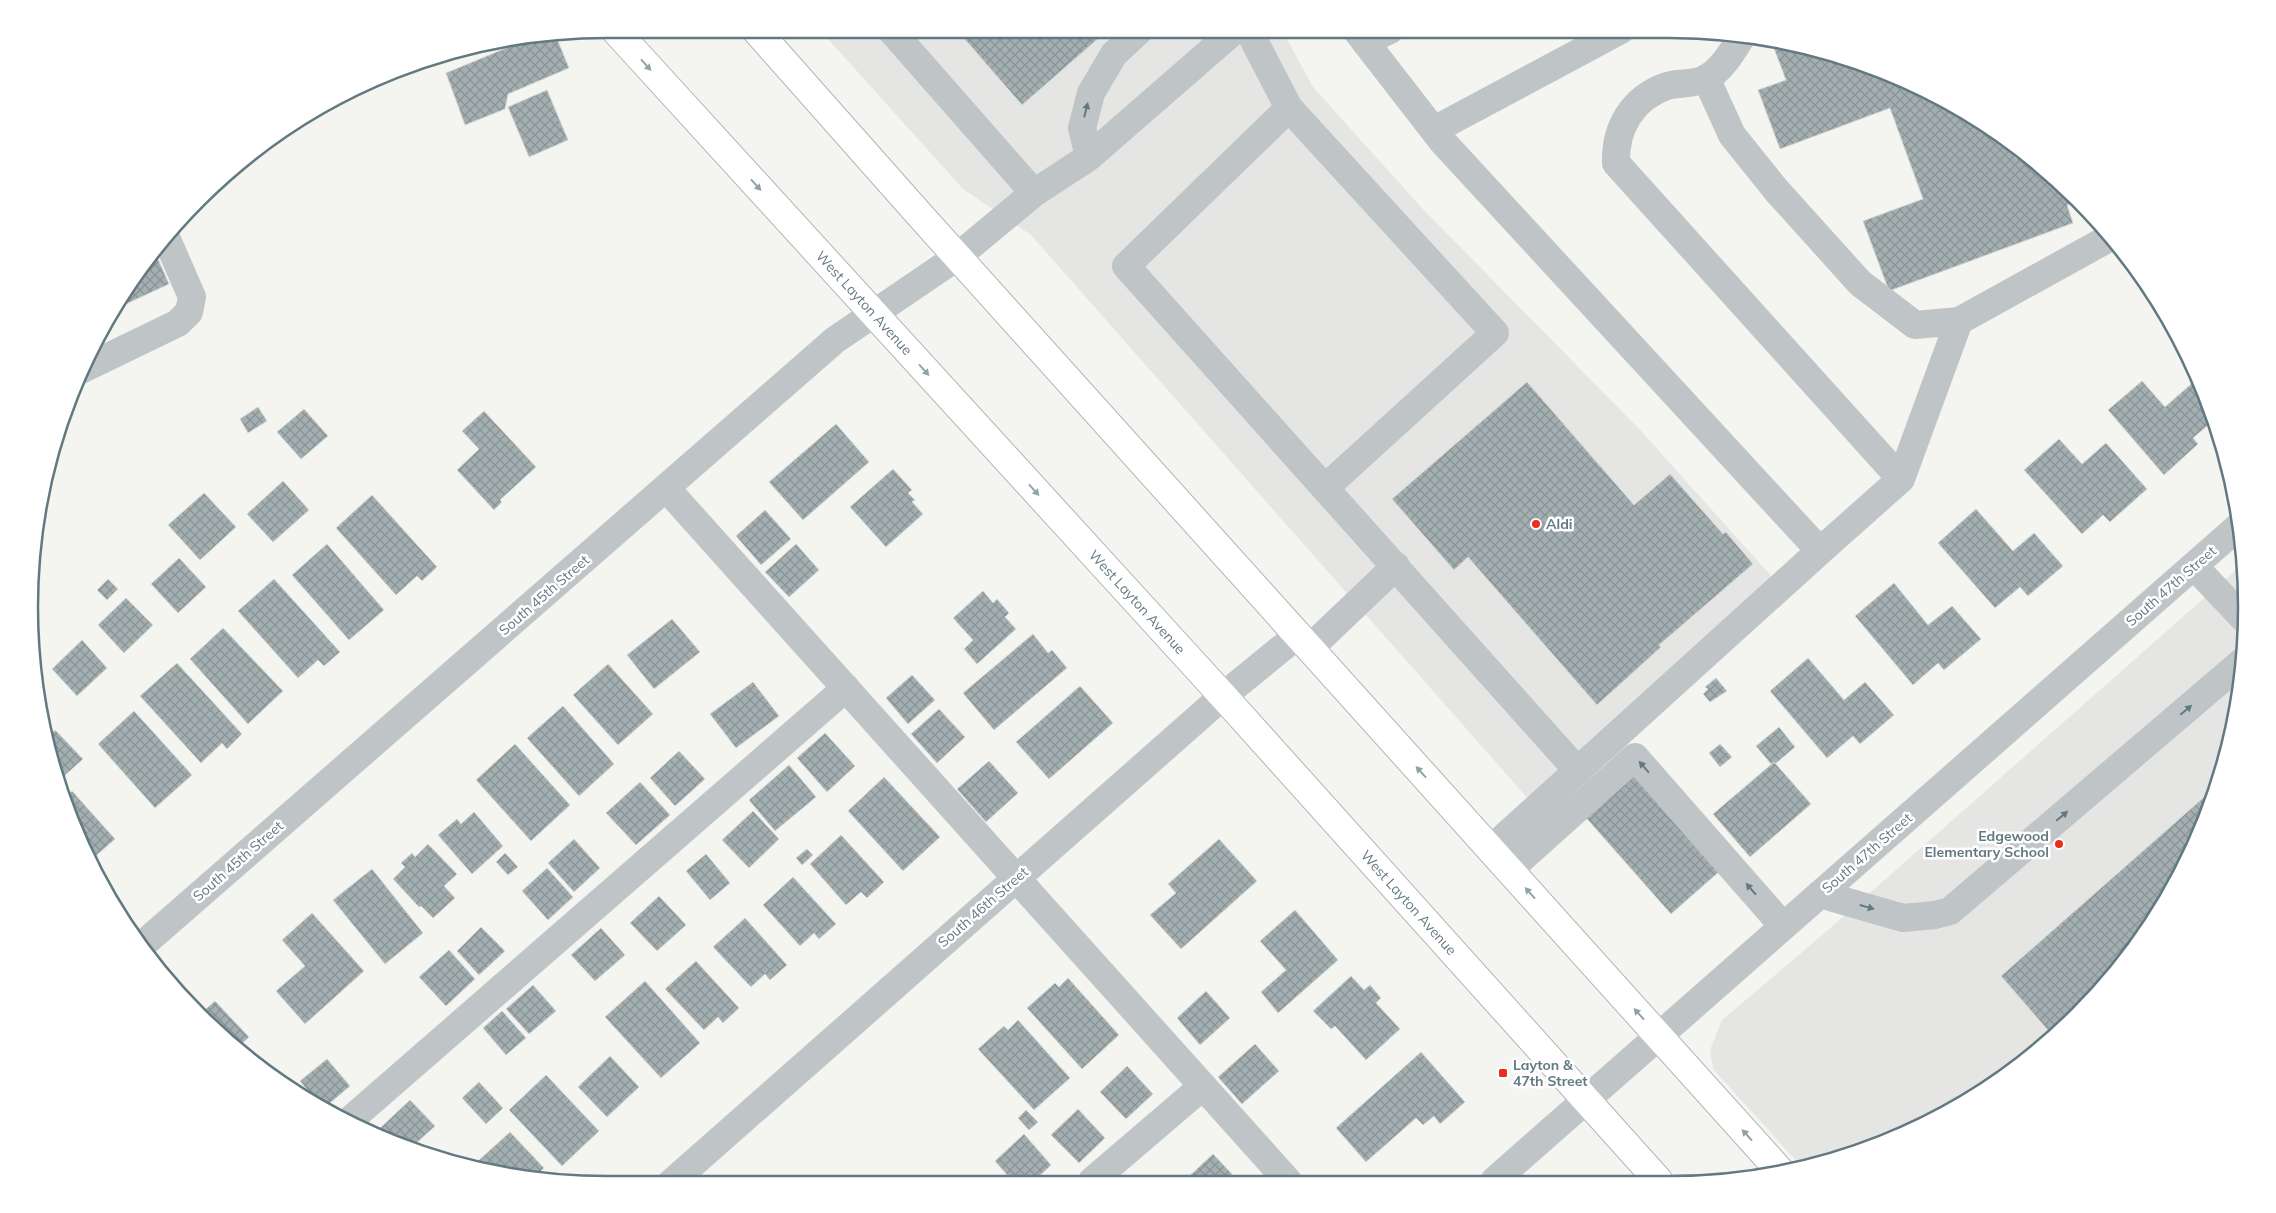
<svg xmlns="http://www.w3.org/2000/svg" width="2276" height="1213" font-family="Mulish,sans-serif">
	<defs>
		<pattern id="building-cross-hatch" width="8" height="8" patternUnits="userSpaceOnUse" patternTransform="scale(1.25)"><rect width="8" height="8" fill="#a4afb2"/><path d="M0 0l8 8M0 8l8-8" fill="none" stroke="#899396"/></pattern>
	</defs>
	<rect width="100%" height="100%" fill="#f4f4f0"/>
	<path fill="#e5e5e4" d="M819,29L1282,30L1313,87L1420,206L1642,432L1790,597L1545,818L1031,235L963,189Z
		M2245,562L2242,682L2217,792L2170,895L2078,1015L1990,1087L1855,1153L1801,1166L1713,1069L1710,1050L1722,1020L1820,937Z"/>
	<path fill="url(#building-cross-hatch)" stroke="#d5d5d3" d="M956,29H1109L1022,105Z
		M555,34L569,68L508,94L505,109L465,125L446,73L535,36Z
		M1776,41L1819,49L1958,106L2010,143L2016,158L2025,154L2050,172L2078,201L2067,205L2073,223L1889,291L1863,221L1923,199L1890,108L1780,149L1758,90L1786,80L1772,43Z
		M547,90L568,140L529,157L508,107Z
		M154,250L169,284L113,310L126,286Z
		M2198,378L2214,420L2193,438L2198,444L2164,475L2108,410L2142,381L2165,407Z
		M1527,382L1634,505L1670,474L1723,534L1726,532L1753,564L1659,645L1661,647L1597,705L1468,557L1454,570L1392,499Z
		M258,407L267,421L248,433L240,419Z
		M304,409L328,436L301,459L277,432Z
		M484,411L536,467L500,500L502,502L494,510L457,470L479,449L462,431Z
		M836,424L869,462L803,520L769,482Z
		M2059,439L2082,464L2106,443L2147,489L2110,522L2103,515L2082,534L2024,470Z
		M893,469L912,490L908,493L915,500L912,502L923,514L886,547L850,507Z
		M283,481L309,510L273,542L247,514Z
		M204,493L236,527L200,560L168,525Z
		M372,495L437,567L422,581L417,576L396,595L336,528Z
		M1976,509L2013,551L2034,533L2063,566L2028,596L2020,587L1995,608L1938,543Z
		M765,510L791,539L761,565L736,536Z
		M327,544L384,610L349,640L292,575Z
		M796,544L819,570L789,597L765,572Z
		M179,558L206,587L178,613L151,584Z
		M108,579L118,589L107,600L97,590Z
		M274,579L340,652L324,666L318,660L298,678L238,611Z
		M1894,583L1928,625L1952,606L1981,639L1944,670L1938,663L1913,685L1855,616Z
		M983,591L993,603L997,599L1009,613L1005,617L1016,629L977,664L964,649L973,640L953,618Z
		M126,598L153,625L124,653L98,625Z
		M672,619L700,652L654,689L627,655Z
		M223,628L283,691L248,724L190,659Z
		M1033,634L1048,653L1052,650L1067,668L994,730L963,693Z
		M82,640L107,668L77,696L52,669Z
		M1808,658L1844,700L1865,682L1894,715L1860,744L1853,736L1827,758L1770,691Z
		M177,663L242,734L227,749L222,743L201,763L140,696Z
		M608,664L653,714L618,745L573,695Z
		M912,675L935,700L908,724L886,698Z
		M1716,678L1727,691L1710,702L1703,694L1708,689L1705,687Z
		M753,682L779,716L736,748L710,714Z
		M1080,686L1113,723L1049,779L1016,742Z
		M563,706L614,764L579,796L527,738Z
		M939,709L965,737L937,763L911,734Z
		M134,711L192,775L155,808L98,744Z
		M1779,727L1795,747L1775,764L1774,762L1771,764L1756,746Z
		M55,730L83,759L63,777L52,765L48,756L46,739Z
		M825,733L855,766L827,792L797,758Z
		M515,744L570,805L531,841L476,780Z
		M1720,744L1732,757L1720,767L1709,753Z
		M679,751L705,779L675,806L650,778Z
		M989,761L1018,793L986,822L957,789Z
		M1774,762L1811,804L1750,857L1713,814Z
		M789,765L816,797L775,831L749,800Z
		M1632,768L1722,869L1671,914L1581,812Z
		M884,777L940,837L903,871L848,811Z
		M640,782L670,815L636,845L606,813Z
		M2219,784L2170,895L2078,1015L2053,1036L2001,976Z
		M72,791L115,839L90,861L73,828L63,799Z
		M753,811L779,839L749,868L722,840Z
		M474,812L503,846L472,874L438,835L457,819L461,824Z
		M841,835L884,882L867,898L861,892L846,905L810,864Z
		M574,839L600,868L574,892L548,863Z
		M1219,839L1257,881L1181,949L1150,915L1176,893L1168,884Z
		M428,844L457,874L444,886L455,898L433,918L421,906L419,907L393,879L405,867L401,863L412,853L415,857Z
		M807,849L813,855L802,865L796,858Z
		M505,853L518,867L508,875L496,862Z
		M706,854L730,883L710,900L686,871Z
		M547,868L573,897L548,920L522,891Z
		M372,869L423,933L385,964L333,900Z
		M793,877L836,924L819,939L814,933L800,946L763,905Z
		M659,896L686,925L657,951L630,923Z
		M1295,910L1338,960L1278,1013L1261,992L1286,970L1260,941Z
		M312,913L364,971L305,1024L276,991L305,966L282,940Z
		M745,918L787,965L770,980L765,974L751,987L713,947Z
		M481,927L505,951L479,975L457,951Z
		M601,928L625,955L595,981L571,955Z
		M449,950L475,979L446,1006L419,977Z
		M696,961L739,1008L723,1023L718,1017L704,1030L665,989Z
		M1351,976L1364,990L1370,985L1381,998L1376,1003L1400,1029L1366,1060L1335,1026L1331,1029L1313,1011Z
		M1068,978L1119,1035L1082,1069L1027,1008L1055,983L1059,987Z
		M645,981L700,1043L661,1078L605,1017Z
		M533,985L556,1011L529,1034L506,1009Z
		M1206,991L1230,1018L1200,1045L1177,1018Z
		M215,1001L249,1037L237,1048L200,1014Z
		M502,1011L526,1038L506,1055L483,1028Z
		M1018,1020L1070,1078L1034,1110L978,1049L1004,1026L1008,1030Z
		M1255,1044L1279,1071L1242,1104L1218,1077Z
		M1421,1052L1465,1102L1440,1124L1434,1116L1423,1125L1416,1118L1366,1162L1336,1128Z
		M610,1056L639,1087L607,1117L578,1087Z
		M327,1059L350,1086L323,1109L300,1081Z
		M1127,1066L1153,1094L1126,1119L1100,1092Z
		M546,1075L599,1131L562,1166L509,1110Z
		M479,1082L503,1108L486,1124L462,1098Z
		M410,1100L435,1126L413,1146L377,1131Z
		M1078,1109L1105,1138L1079,1163L1051,1135Z
		M1026,1110L1038,1122L1029,1130L1018,1118Z
		M510,1132L544,1168L535,1177L483,1169L477,1162Z
		M1024,1134L1051,1165L1033,1182H1002L1008,1176L995,1161Z
		M1213,1154L1232,1174L1225,1181H1184Z"/>
	<g fill="none" stroke-linecap="round" stroke-linejoin="round">
		<g stroke="#b0b6b9" stroke-width="30">
			<g id="major">
				<path id="s1" d="M614,29L1223,696L1658,1180"/>
				<path d="M755,29L918,213L1780,1171"/>
			</g>
		</g>
		<path stroke="#bfc4c6" stroke-width="28" d="M890,29L1034,193
			M1248,29L1289,108L1126,266L1578,771
			M1356,30L1442,141L1820,551L1491,849
			M1742,36C1733,51 1721,71 1705,79C1693,85 1679,82 1667,86C1632,98 1615,128 1616,163L1901,479L1820,551
			M1365,42L1390,30
			M1706,78L1732,135L1777,191L1860,283L1915,325L1959,321L2111,237
			M1289,108L1495,333L1325,488
			M1434,130L1621,30
			M1089,157L1082,128L1091,93L1114,54L1141,29
			M81,370L178,323L189,312L192,297L165,235
			M1901,479L1959,321
			M666,488L1288,1181
			M2194,566L2244,619
			M1310,648L1396,566
			M1509,870L1635,757L1783,926
			M1820,894L1903,918L1935,915L1950,911L2243,661
			M141,946L835,340L957,257L1034,193L1089,157L1236,29
			M350,1120L846,688
			M1495,1180L2239,526
			M1092,1181L1203,1086
			M671,1183L1223,696L1298,635"/>
		<use href="#major" stroke="#fff" stroke-width="28"/>
	</g>
	<defs><path id="oneway-solid" d="M-6-.8H1V-3.2L6.5 0L1 3.2V.8H-6Z" transform="scale(1.25)"/></defs>
	<g fill="#91a1a8">
		<use href="#oneway-solid" transform="translate(646 65) rotate(48)"/>
		<use href="#oneway-solid" transform="translate(756 185) rotate(48)"/>
		<use href="#oneway-solid" transform="translate(924 370) rotate(48)"/>
		<use href="#oneway-solid" transform="translate(1034 490) rotate(48)"/>
		<use href="#oneway-solid" transform="translate(1421 772) rotate(-132)"/>
		<use href="#oneway-solid" transform="translate(1530 893) rotate(-132)"/>
		<use href="#oneway-solid" transform="translate(1639 1014) rotate(-132)"/>
		<use href="#oneway-solid" transform="translate(1747 1135) rotate(-132)"/>
	</g>
	<g fill="#627982">
		<use href="#oneway-solid" transform="translate(1086 110) rotate(-76)"/>
		<use href="#oneway-solid" transform="translate(2186 710) rotate(-40)"/>
		<use href="#oneway-solid" transform="translate(1644 767) rotate(-131)"/>
		<use href="#oneway-solid" transform="translate(2062 816) rotate(-40)"/>
		<use href="#oneway-solid" transform="translate(1751 889) rotate(-131)"/>
		<use href="#oneway-solid" transform="translate(1867 907) rotate(16)"/>
	</g>
	<g fill="#e92e1b" stroke="#fff" stroke-width="2">
		<circle cx="1536" cy="524" r="5"/>
		<circle cx="2059" cy="844" r="5"/>
		<rect x="1498" y="1068" width="10" height="10" rx="2.5"/>
	</g>
	<g text-anchor="middle" dominant-baseline="central" stroke-width="5" stroke-linejoin="round" paint-order="stroke">
		<g font-size="14" fill="#627982" stroke="#fff">
			<text stroke="none"><textPath href="#s1" startOffset="371">West Layton Avenue</textPath></text>
			<text transform="translate(2171 586) rotate(-41)">South 47th Street</text>
			<text transform="translate(544 595) rotate(-41)">South 45th Street</text>
			<text stroke="none"><textPath href="#s1" startOffset="776">West Layton Avenue</textPath></text>
			<text transform="translate(1867 853) rotate(-41)">South 47th Street</text>
			<text transform="translate(238 861) rotate(-41)">South 45th Street</text>
			<text stroke="none"><textPath href="#s1" startOffset="1181">West Layton Avenue</textPath></text>
			<text transform="translate(983 907) rotate(-41)">South 46th Street</text>
		</g>
		<g font-size="14" font-weight="bold" fill="#627982" stroke="#fff" text-anchor="start">
			<text x="1546" y="524">Aldi</text>
			<text x="2049" y="836" text-anchor="end">Edgewood<tspan x="2049" dy="16">Elementary School</tspan></text>
			<text x="1513" y="1065">Layton &amp;<tspan x="1513" dy="16">47th Street</tspan></text>
		</g>
	</g>
	<path d="M0 0H2276V1213H0ZM607 38H1669A569 569 0 0 1 2238 607V607A569 569 0 0 1 1669 1176H607A569 569 0 0 1 38 607V607A569 569 0 0 1 607 38Z" fill="#fff" fill-rule="evenodd"/>
	<path fill="none" stroke="#627982" stroke-width="2.5" d="M607 38H1669A569 569 0 0 1 2238 607V607A569 569 0 0 1 1669 1176H607A569 569 0 0 1 38 607V607A569 569 0 0 1 607 38Z"/>
</svg>
